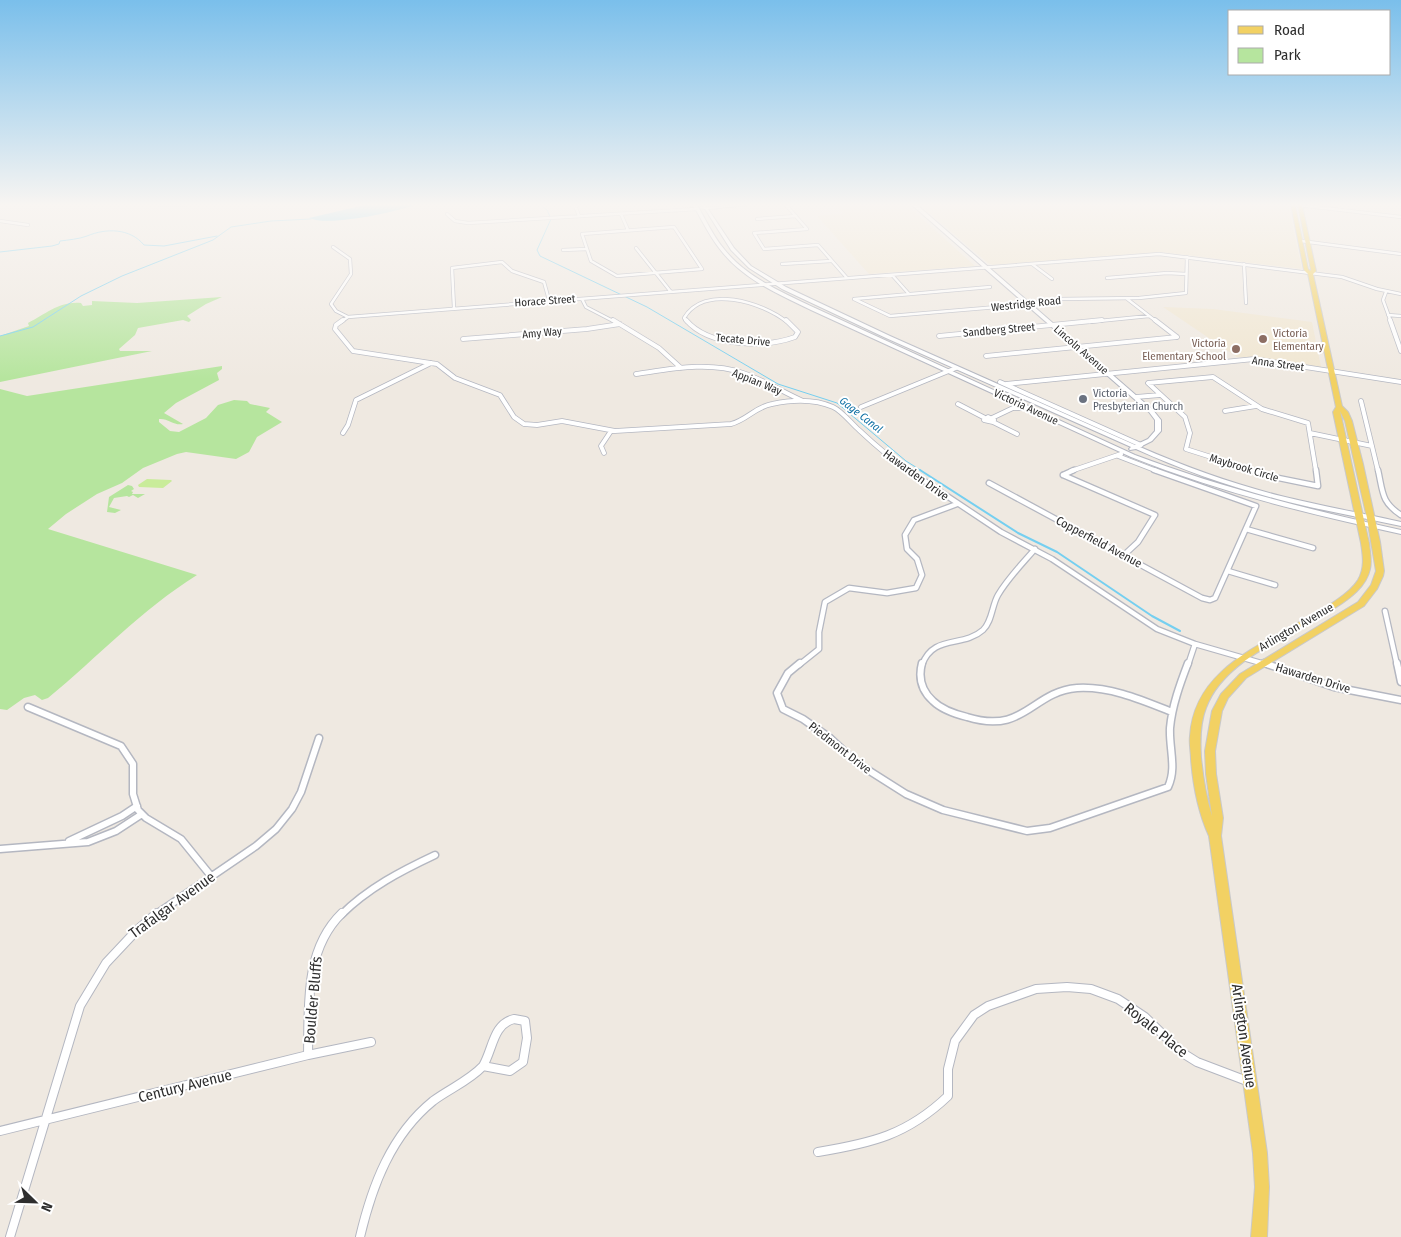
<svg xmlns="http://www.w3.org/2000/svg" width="1401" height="1237" font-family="'Fira Sans Condensed',sans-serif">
	<rect width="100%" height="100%" fill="#efe9e1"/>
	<path fill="#f0e6d1" d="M836,205H907L975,266L869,274L817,216L843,214Z
		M920,205H1288L1302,269L1161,252L993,265L988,263Z
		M1163,307L1213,309L1312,322L1321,367L1251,357H1237Z"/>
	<path fill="#b6e59e" d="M222,297L206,304L187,316L191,320L189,322L183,320L138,328L135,335L119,349L120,351H152L0,382V336L29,326L28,323C46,314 59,301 81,303L83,306L92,305V301L137,303Z
		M222,366V369L217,373L219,380L176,403L164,413L183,424C174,426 168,418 159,419V422L170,431L179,432L206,418L218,405L234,400L247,401L250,404L270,408L266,412L282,422L257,437L249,452L236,459L186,452L177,454L143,468L122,483L97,494L66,514L48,529L197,575C141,610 98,657 48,698L42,700L35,695L24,698L7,710L0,709V389L27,396Z
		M128,485L132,486L134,489L131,491L133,492L132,494H145L138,498L133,495L129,497L127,496L114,498L109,507L121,510L115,513L107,512L109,497Z"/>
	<path fill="#c9ec9a" d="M147,479L171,480L172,481L163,488L139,487L138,485Z"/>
	<path fill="#75cff0" d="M365,205H416C393,212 330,227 309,218Z"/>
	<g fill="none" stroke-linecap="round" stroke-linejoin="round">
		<path stroke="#75cff0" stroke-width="1" d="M541,205L547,210L551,219L537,250L540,256L647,307L778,384L837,403L906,461L922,471
			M0,252L52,246L59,244L60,241C68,240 79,239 87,236C106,228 130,228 144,245L164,246L217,236
			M0,336L33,327L81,296L122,276L213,240L231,227L271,221L311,219"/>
		<path stroke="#75cff0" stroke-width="2" d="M920,470L1018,533L1057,552L1152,616L1180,631"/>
		<g stroke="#b4b7c1" stroke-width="4">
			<path id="street-far4" d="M161,205H186
				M575,205L579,216
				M786,205L807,229L754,233L764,249L818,245L847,278
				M1298,205L1401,217
				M447,214L455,221L468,223L697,209
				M621,214L628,230
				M757,219L796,216
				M0,221L28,225
				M674,227L702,269L617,276L591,261L582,234Z
				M1301,241L1401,254
				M333,247L350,259L351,274L331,304L336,311L348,317
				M636,248L671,292
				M563,250L586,249
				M782,264L831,261
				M1032,264L1052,279
				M1244,264L1246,303
				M892,275L909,294
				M1107,278L1167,273L1186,274
				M1386,292L1383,300L1391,322
				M1126,298L1157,322
				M582,299L586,307L615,322
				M854,299L890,316L1020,305L1059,299L1139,298L1186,293L1187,257
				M854,299L990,287
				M454,308L452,268L502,262L512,271L544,282L549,300
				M1388,315L1401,316
				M341,322L348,317L1159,254L1342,277L1377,289L1401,294
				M687,322L684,318C704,284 762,302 787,322
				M1089,322L1149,316"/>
		</g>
		<g stroke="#b4b7c1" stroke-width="5.5">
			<path id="street-far3" d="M343,320L336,325L335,329L353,351L437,364L455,378L500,395L514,417L524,424L537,425L562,421L615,431L731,424C747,420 755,407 772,404C791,400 815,399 833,407C842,411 851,423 859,430C875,445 891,459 909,471
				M613,320L659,348L681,368
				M686,320C709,347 765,348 795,337L798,332L786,320
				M1155,320L1177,337
				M1390,320L1401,351
				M939,336L1102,320
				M463,339L587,329L620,324
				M986,356L1177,337
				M636,374C671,369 709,361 743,373C764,380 783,392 803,401
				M1000,382L1141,445
				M1006,384L1254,359L1401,382
				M1136,397L1160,395
				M1361,401L1378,471
				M958,404L985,418
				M861,407L956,368
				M1225,411L1256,406
				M988,417L994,420L993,422L984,420Z
				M992,418L1013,408H1030
				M993,422L1017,434
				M343,433L348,425L356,400L431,363
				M1310,433L1372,446
				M604,453L601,446L611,431
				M1118,456L1157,471
				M1071,471L1121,454
				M1255,471L1186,449L1190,433L1185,417L1148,383L1213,377L1262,409L1308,423L1316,471"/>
		</g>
		<g stroke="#b4b7c1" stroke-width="7">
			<path id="street-far2" d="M908,470L1001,532L1052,559L1157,629L1195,644L1268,665
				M1251,470L1269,476L1318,486L1316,470
				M1378,470C1383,492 1381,502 1401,515
				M1063,475L1155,515L1138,542L1124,555
				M1063,475L1074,470
				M989,483L1202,598L1210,600L1215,598L1256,506L1154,470
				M1246,529L1313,548
				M1228,571L1275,585
				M1385,611L1397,665
				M799,665L819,649V632L825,602L849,588L887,593L916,588L922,575L917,559L907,549L905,535L914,520L957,504
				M922,665C933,634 963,648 983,630C992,622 992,605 998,595C1008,578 1022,564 1035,549
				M1188,665L1195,644"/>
		</g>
		<g stroke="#b4b7c1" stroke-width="9">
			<path id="street-far1" d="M800,663L788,673L777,693L783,709L803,719L830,738L857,763L906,794L943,810L1027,831L1050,828L1168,787C1177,768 1169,749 1170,728C1172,706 1180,684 1188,663
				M922,663C918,678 922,691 933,701C942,710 955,714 967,717C1025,735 1031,692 1077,688C1110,686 1142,700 1172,712
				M1264,663L1334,687L1401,700
				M1397,663L1401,682
				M28,707L121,746L133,764V794L138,810L146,818L181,839L211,876
				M69,841L122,816L137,806
				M0,849L88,842L116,831L142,814
				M155,915L256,846L276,829L292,809L301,792L319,738
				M341,915C368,888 401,871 435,855"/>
		</g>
		<g stroke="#b4b7c1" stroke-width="10">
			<path id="street" d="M514,1019L525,1021L527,1038L523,1062L510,1071L483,1066C493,1049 493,1024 514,1019Z
				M308,1055C309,1006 304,950 342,913
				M0,1131L308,1055L371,1042
				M818,1152C872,1143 907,1135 948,1096V1069L955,1041L974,1015L988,1006L1036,989L1067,987L1091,989L1118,999L1145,1017L1181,1052L1197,1062L1247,1081
				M10,1237L80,1006L106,963L137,930L157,913
				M360,1237C372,1186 391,1135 433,1101C449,1089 469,1081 483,1066"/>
		</g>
		<g stroke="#b4b7c1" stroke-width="2">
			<path id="secondary" d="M693,205H697C706,220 713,236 724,249C747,278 782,292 815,308L1135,455C1222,488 1311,510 1401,530V534C1309,514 1219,492 1131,457L811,310C778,294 742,279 719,248C709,235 702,220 693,205Z
				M702,205L707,207L748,205L708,209L734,248L751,266L786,287L890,336L1135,445L1148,439L1155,431V420L1149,412L912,205H917L1153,410L1161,420V431L1152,441L1140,447C1186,467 1233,484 1281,496C1321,506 1361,513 1401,522V526C1360,517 1318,510 1277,499C1228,486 1182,470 1136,449L1130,450L1129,449L1131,447L886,338L782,289L749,268L731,250L705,209L699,208L703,207Z"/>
		</g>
		<g stroke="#c9c9c9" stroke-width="2">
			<path id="primary" d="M1291,205H1295L1308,269L1310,271L1311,270L1298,205H1302L1316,271L1313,274L1342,406L1348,412L1352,421L1363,464L1380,542L1384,571L1383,576L1377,589L1364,606L1246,678L1228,698L1222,711L1215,751L1216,774L1223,818L1221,836L1267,1153L1269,1187L1267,1237H1251L1255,1187L1253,1153L1209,836C1198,812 1193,785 1191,759C1191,752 1189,744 1190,736C1194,672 1255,648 1303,620C1320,610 1347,597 1358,580C1365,568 1363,556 1361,543L1333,412L1336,407L1308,274L1304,270ZM1340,411L1345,421L1367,518L1376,571L1371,585L1358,602L1240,674L1221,694L1212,711L1205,751L1206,774L1212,816C1206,797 1203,777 1201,757C1200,741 1200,723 1206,708C1224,658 1294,635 1335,608C1350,598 1366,587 1370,569C1372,561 1370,552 1369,543Z"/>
		</g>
		<use href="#street-far4" stroke="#fff" stroke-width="2.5"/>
		<use href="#street-far3" stroke="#fff" stroke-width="4"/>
		<use href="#street-far2" stroke="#fff" stroke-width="4.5"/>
		<use href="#street-far1" stroke="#fff" stroke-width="6"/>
		<use href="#street" stroke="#fff" stroke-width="8"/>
		<use href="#secondary" fill="#fff" fill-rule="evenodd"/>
		<use href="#primary" fill="#f2d163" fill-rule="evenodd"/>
	</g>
	<linearGradient id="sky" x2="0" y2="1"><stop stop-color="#7abfeb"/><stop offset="0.54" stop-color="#f8f5f2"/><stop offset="1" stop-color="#f8f5f2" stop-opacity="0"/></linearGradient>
	<rect width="1401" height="379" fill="url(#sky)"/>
	<g fill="#8d6e63" stroke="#fff" stroke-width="2">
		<circle cx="1263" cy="339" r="5"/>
		<circle cx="1236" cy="349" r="5"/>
	</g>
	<circle fill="#6b7280" stroke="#fff" stroke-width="2" cx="1083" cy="399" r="5"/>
	<g text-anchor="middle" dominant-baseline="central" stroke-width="4" stroke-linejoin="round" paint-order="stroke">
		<g font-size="11" fill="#2e2e2e" stroke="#fff">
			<text transform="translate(545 301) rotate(-4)">Horace Street</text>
			<text transform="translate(1026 304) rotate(-6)">Westridge Road</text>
			<text transform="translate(999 330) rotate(-5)">Sandberg Street</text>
			<text transform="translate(542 333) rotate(-5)">Amy Way</text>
			<text transform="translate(743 340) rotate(5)">Tecate Drive</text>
			<text transform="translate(1081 350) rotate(41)">Lincoln Avenue</text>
			<text transform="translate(1278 364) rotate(8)">Anna Street</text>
			<text transform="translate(757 382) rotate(22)">Appian Way</text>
			<text transform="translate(1026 407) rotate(25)">Victoria Avenue</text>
			<text transform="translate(1244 468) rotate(17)">Maybrook Circle</text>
		</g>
		<g font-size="11" fill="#785e54" stroke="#fff" text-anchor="start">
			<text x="1273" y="333">Victoria<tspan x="1273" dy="13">Elementary</tspan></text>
			<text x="1226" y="343" text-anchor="end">Victoria<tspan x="1226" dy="13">Elementary School</tspan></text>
		</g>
		<g font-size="11" fill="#5b616d" stroke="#fff" text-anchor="start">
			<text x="1093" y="393">Victoria<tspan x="1093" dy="13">Presbyterian Church</tspan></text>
		</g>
		<g font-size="11" font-style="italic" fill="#0d6fa3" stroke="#fff">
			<text transform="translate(861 415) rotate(38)">Gage Canal</text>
		</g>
		<g font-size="12" fill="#2e2e2e" stroke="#fff">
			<text transform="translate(916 475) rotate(36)">Hawarden Drive</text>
			<text transform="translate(1099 542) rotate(28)">Copperfield Avenue</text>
			<text transform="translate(1296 627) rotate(-30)">Arlington Avenue</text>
			<text transform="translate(1313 678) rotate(17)">Hawarden Drive</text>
			<text transform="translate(840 748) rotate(38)">Piedmont Drive</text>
		</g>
		<g font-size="15" fill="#2e2e2e" stroke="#fff">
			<text transform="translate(172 905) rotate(-36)">Trafalgar Avenue</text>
			<text transform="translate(313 1000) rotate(-85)">Boulder Bluffs</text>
			<text transform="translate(1156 1030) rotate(39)">Royale Place</text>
			<text transform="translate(1244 1036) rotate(82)">Arlington Avenue</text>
			<text transform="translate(185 1086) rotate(-14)">Century Avenue</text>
		</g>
	</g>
	<rect x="1228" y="10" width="162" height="65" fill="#ffffff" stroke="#ababab"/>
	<rect x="1238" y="26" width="25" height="8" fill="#f2d163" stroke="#ababab"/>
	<text x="1274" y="35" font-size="15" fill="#2e2e2e">Road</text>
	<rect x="1238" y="48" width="25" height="15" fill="#b6e59e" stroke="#ababab"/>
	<text x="1274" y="60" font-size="15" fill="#2e2e2e">Park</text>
	<g transform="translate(35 1202) rotate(113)" stroke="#ffffff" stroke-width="4" paint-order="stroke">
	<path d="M0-4L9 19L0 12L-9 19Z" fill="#2e2e2e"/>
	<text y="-8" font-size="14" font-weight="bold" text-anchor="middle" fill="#2e2e2e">N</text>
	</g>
</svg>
